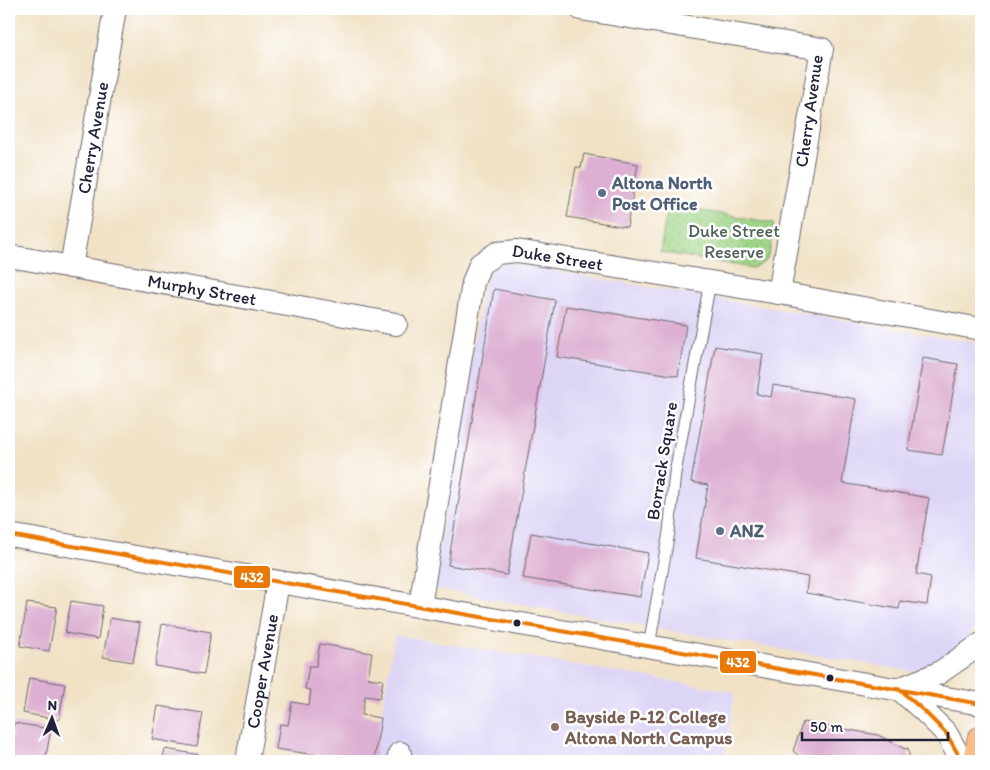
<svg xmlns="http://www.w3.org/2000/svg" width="990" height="770" font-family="Itim,sans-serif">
	<defs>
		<pattern id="park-dots" width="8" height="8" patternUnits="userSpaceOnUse" patternTransform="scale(1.25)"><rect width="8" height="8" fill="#a0d688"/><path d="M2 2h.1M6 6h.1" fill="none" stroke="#8ab776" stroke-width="1.8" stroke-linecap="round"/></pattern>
	</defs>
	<rect width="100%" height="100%" fill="#fff"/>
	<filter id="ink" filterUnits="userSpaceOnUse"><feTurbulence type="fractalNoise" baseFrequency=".02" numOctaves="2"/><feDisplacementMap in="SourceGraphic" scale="10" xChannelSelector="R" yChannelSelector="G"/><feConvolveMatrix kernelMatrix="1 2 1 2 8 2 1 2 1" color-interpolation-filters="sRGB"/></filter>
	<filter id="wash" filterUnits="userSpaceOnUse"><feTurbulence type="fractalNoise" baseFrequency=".0096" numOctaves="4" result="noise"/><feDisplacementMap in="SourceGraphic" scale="20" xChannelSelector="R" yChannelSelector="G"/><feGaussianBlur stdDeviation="1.12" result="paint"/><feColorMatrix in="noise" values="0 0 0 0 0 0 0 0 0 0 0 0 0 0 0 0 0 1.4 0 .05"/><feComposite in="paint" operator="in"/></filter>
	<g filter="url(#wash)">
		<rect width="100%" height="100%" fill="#f1e2c6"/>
		<path fill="#ddd5f6" d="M502,262L981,344V620L968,636L937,667L911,671L666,630L432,588L484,285L492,269Z
			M395,635L735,692L724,761H373Z"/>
		<path fill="url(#park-dots)" stroke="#617c62" d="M668,205L774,223C772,235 772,250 766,260C762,265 757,266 752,268L660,252Z"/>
		<g id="blocks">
			<path fill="#ddb0d3" d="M584,154L638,164L627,227L567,217L576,167L581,168Z
				M494,289L555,300L507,575L448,565Z
				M566,306L686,325L678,376L557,357Z
				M715,346L763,354L757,394L771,397L773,385L856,399L842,483L929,498L916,574L931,577L927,605L900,601L899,609L806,593L808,577L696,558L708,485L691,482Z
				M923,358L958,364L942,455L908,450Z
				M531,533L648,553L640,597L523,578Z
				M71,601L103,606L98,639L65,633Z
				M27,603L57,607L49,651L20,646Z
				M110,618L140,623L133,662L103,657Z
				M162,624L211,632L204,674L155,666Z
				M320,644L372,653L368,678L383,680L380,698L365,696L362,715L381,718L374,761H322L323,756L276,749L280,724L288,725L292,702L309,705L311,690L305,689L309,666H316Z
				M29,678L65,684L59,720L23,713Z
				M158,706L203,713L197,747L152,739Z
				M803,722L878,735L905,749L908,748L910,761H805L793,751Z
				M14,723L51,729L45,761H23L9,759V752Z
				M165,749L201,755L200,761H162Z"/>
		</g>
	</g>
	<g filter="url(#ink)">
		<use href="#blocks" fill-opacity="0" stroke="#6a656c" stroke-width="1"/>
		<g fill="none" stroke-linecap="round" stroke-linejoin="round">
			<g stroke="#6a656c" stroke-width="13">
				<path id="service" d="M649,646L669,532L675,473L710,282"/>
			</g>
			<g stroke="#6a656c" stroke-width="24">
				<g id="minor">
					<path d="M581,9L822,49L779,293"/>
					<path id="s1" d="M9,256L396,324"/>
					<path id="s2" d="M71,267L115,9"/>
					<path d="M9,535L981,704"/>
					<path id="s3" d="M420,606L473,283L480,264L497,253L517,251L779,293L981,329"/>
					<path d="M899,689L924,711L946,733L962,761"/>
					<path d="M899,689L939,673L981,644"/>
					<path id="s4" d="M247,761L278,582"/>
					<path d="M398,761L400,753"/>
				</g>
			</g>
			<g stroke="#6a656c" stroke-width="29">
				<path id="primary" d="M977,761L981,740"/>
			</g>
			<use href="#service" stroke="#fff" stroke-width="11"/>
			<use href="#minor" stroke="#fff" stroke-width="22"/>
			<use href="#primary" stroke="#fabc8b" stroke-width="28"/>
			<g stroke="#fff" stroke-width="8">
				<path id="bus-1" d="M9,535L981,704
					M899,689L924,711L946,733L962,761"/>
			</g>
			<use href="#bus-1" stroke="#e97806" stroke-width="4"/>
		</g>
	</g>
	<g fill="#5c6f8a" stroke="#fff" stroke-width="2">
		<circle cx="602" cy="193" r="5"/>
		<circle cx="720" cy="531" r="5"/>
	</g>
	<g fill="#22223b" stroke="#fff" stroke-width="2">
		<circle cx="517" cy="623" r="4.5"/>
		<circle cx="830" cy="678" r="4.5"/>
	</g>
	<circle fill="#8d6e63" stroke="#fff" stroke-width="2" cx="555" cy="727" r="5"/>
	<g text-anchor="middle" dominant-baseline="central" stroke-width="5" stroke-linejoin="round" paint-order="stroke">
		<g font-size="18" fill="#22223b" stroke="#fff">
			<text transform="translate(809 111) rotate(-82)">Cherry Avenue</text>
			<text stroke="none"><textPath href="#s2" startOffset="131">Cherry Avenue</textPath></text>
			<text stroke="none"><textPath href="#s3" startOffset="429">Duke Street</textPath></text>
			<text stroke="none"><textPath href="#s1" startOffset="196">Murphy Street</textPath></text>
			<text transform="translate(662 461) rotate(-81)">Borrack Square</text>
			<text stroke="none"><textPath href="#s4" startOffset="91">Cooper Avenue</textPath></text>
		</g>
		<g font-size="18" font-weight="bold" fill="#4e5e75" stroke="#fff" text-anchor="start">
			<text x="612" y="183">Altona North<tspan x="612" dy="21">Post Office</tspan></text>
			<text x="730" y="531">ANZ</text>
		</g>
		<g font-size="18" fill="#4e6156" stroke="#fff">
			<text x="734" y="231">Duke Street<tspan x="734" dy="21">Reserve</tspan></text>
		</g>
		<g font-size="18" font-weight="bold" fill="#785e54" stroke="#fff" text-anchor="start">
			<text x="565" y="717">Bayside P-12 College<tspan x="565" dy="21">Altona North Campus</tspan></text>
		</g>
	</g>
	<g stroke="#fff" stroke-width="2">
		<rect x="233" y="565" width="38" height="24" rx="5" fill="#e97806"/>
		<rect x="719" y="650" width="38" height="24" rx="5" fill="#e97806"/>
	</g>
	<g font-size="14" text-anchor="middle" font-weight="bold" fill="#fff">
		<text x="252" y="582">432</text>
		<text x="738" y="667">432</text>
	</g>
	<rect width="990" height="770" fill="none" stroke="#fff" stroke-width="30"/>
	<g transform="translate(52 718) rotate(2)" stroke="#ffffff" stroke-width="4" paint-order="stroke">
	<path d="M0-4L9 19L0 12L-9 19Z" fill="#22223b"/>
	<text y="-8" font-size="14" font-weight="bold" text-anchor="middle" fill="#22223b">N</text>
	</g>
	<path d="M802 732v8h146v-8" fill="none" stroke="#22223b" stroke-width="2.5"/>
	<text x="810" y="732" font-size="15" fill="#22223b" stroke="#ffffff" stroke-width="4" paint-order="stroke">50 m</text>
</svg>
